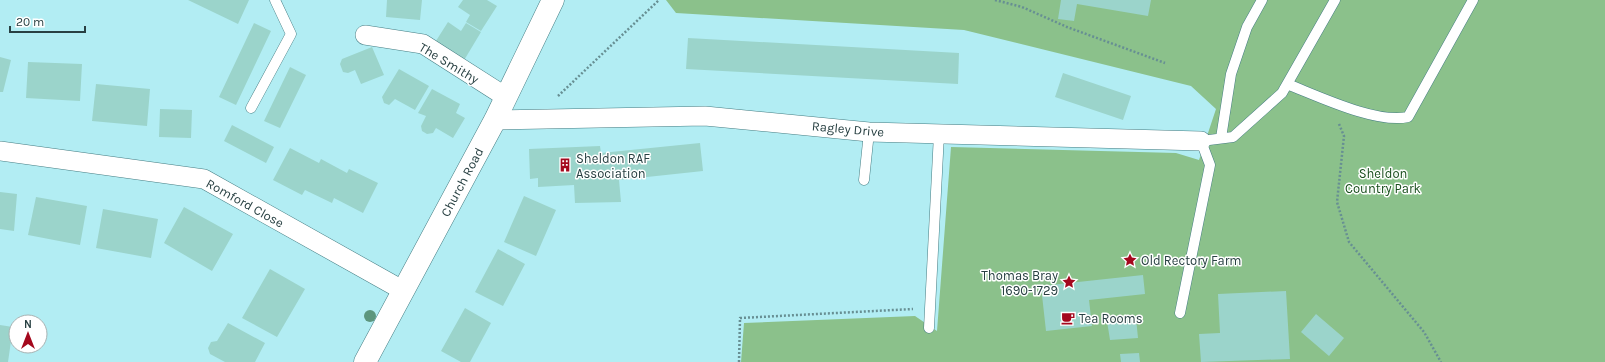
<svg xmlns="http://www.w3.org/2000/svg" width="1605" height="362" font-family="Karla,sans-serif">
	<rect width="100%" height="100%" fill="#b2edf3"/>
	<path fill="#8bc18b" d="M666,0H1605V362H741L744,323L915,316L937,331L951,147L1176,153L1199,160L1216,109L1191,86L964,30L676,13Z"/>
	<path fill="#9bd4cb" d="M188,0H249L238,24Z
		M387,0H422L420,20L386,17Z
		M463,0H487L497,6L481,31L466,22L470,15L458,7Z
		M1061,0H1151L1148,16L1077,4L1074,21L1058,19Z
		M448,22L461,31L466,23L481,32L463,62L434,44Z
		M254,23L271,31L236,105L219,97Z
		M688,38L959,53L958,84L686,69Z
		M372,47L384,75L361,84L355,70L348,73L343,72L340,64L342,59Z
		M0,57L11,60L3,92H0Z
		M28,62L82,64L80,101L26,98Z
		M290,67L306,75L280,128L264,121Z
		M399,69L429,86L415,110L395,99L389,105L384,103L382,97Z
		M1063,73L1131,96L1123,120L1055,97Z
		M96,84L150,89L147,126L92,121Z
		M432,89L460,104L456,113L465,118L453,138L436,128L433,133L427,134L422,131L421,126L426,116L418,113Z
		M160,109L192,110L191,138L159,137Z
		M232,125L274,147L266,163L224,141Z
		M700,143L703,171L619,180L621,202L575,203L574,185L538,187V178L530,179L529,149L600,146L601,153Z
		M290,148L319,163L321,159L347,173L349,169L378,183L363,213L334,198L332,203L305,190L302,195L273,180Z
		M0,192L17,194L14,231L0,229Z
		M524,196L556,210L536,256L504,242Z
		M36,197L87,206L80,245L28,235Z
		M184,207L233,234L212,271L164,243Z
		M103,209L158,219L151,258L96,248Z
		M498,249L525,264L503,306L475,292Z
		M270,269L305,289L277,337L242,318Z
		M1143,275L1145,294L1089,300L1092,326L1046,331L1041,286Z
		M1286,291L1290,359L1201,362L1199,334L1220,333L1218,294Z
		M465,308L491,323L470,362H461L441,351Z
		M1316,314L1344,338L1329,356L1301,332Z
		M1136,318L1138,338L1110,340L1107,321Z
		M228,323L265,343L255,362H225L210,354L208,348L211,342L217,341Z
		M0,325L13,327L8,362H0Z
		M1139,353L1140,362H1121L1120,354Z"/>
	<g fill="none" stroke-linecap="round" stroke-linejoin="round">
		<g stroke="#457d83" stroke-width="11">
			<path id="service" d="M1287,84C1318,96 1376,124 1408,117L1473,0
				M251,108L291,34L275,0
				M1221,138L1231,74L1247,27L1262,0
				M864,180L869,132
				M1180,313L1210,165L1201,141L1233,137L1282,93L1335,0
				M929,328L939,134"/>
		</g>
		<g stroke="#457d83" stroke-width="20">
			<path id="minor" d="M365,35L423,44L506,97
				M495,120L705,116L869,132L1201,141
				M0,151L204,179L404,291"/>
		</g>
		<g stroke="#457d83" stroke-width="23">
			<path id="tertiary" d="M365,362L495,120L553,0"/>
		</g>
		<path stroke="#678f93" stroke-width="2.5" stroke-dasharray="2 2" stroke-linecap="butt" d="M995,0L1022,7L1067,27L1165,63
			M558,96L659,0
			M1339,124L1344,136L1337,202L1349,242L1424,332L1441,362
			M739,362L740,318L913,309"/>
		<use href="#service" stroke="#fff" stroke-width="10"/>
		<use href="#minor" stroke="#fff" stroke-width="19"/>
		<use href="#tertiary" stroke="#fff" stroke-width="22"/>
	</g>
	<circle fill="#5d967d" cx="370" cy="316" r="6"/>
	<defs>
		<g id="building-bare" transform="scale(1.08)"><path d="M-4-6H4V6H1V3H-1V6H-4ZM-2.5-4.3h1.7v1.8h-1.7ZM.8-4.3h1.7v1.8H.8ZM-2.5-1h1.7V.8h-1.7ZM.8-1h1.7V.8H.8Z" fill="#a4081d" stroke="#fff" stroke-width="2.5" paint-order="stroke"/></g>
		<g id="sight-bare" transform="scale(1.08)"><path d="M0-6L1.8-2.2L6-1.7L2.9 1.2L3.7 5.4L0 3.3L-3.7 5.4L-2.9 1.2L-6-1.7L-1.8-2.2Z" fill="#a4081d" stroke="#fff" stroke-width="2.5" paint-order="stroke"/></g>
		<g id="cafe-bare" transform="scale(1.08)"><path d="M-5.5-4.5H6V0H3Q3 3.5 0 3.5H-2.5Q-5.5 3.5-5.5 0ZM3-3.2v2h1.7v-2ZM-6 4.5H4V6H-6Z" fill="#a4081d" stroke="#fff" stroke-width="2.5" paint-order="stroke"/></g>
	</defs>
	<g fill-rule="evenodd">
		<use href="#building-bare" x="565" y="165"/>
		<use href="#sight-bare" x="1130" y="260"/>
		<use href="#sight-bare" x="1069" y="282"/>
		<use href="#cafe-bare" x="1068" y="318"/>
	</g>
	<g text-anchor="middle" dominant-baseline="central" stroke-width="3" stroke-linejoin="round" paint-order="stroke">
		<g font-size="13" fill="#284042" stroke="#fff">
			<text transform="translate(449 63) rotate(31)">The Smithy</text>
			<text transform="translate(848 129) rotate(5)">Ragley Drive</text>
			<text transform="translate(462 182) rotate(-62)">Church Road</text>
			<text transform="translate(245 203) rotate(29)">Romford Close</text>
		</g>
		<g font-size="13" fill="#284042" stroke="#fff" text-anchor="start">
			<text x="576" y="158">Sheldon RAF<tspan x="576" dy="15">Association</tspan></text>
			<text x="1141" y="260">Old Rectory Farm</text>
			<text x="1058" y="275" text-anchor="end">Thomas Bray<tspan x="1058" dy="15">1690-1729</tspan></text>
			<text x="1079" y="318">Tea Rooms</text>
		</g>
		<g font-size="13" fill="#184e1c" stroke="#fff">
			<text x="1383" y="173">Sheldon<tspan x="1383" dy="15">Country Park</tspan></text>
		</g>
	</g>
	<g transform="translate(28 334)"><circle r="19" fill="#ffffff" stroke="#a9b3b3"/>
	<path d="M0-3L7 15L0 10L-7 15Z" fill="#a4081d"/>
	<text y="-6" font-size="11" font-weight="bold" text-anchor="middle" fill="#284042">N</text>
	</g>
	<path d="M10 26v6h75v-6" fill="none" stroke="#284042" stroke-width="2"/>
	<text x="16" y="26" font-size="12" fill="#284042" stroke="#ffffff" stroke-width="3" paint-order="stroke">20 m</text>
</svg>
